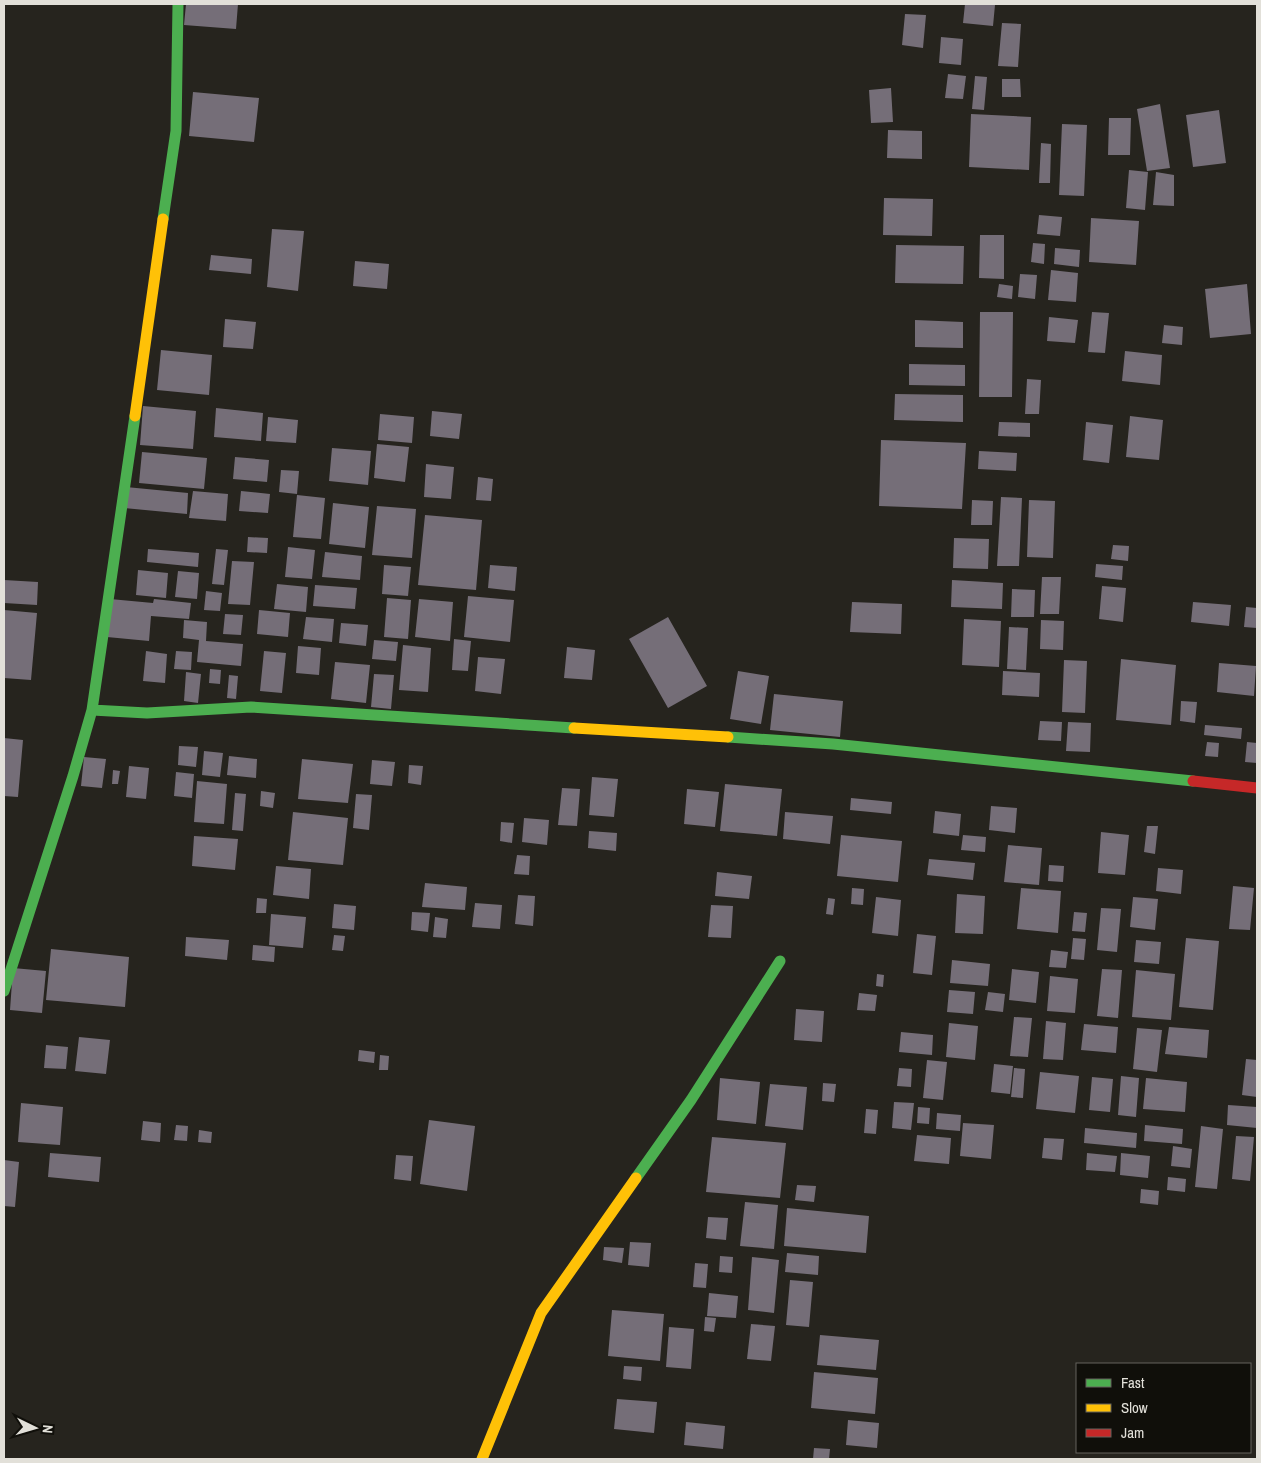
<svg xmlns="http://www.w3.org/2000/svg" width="1261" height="1463" font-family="'Archivo Narrow',sans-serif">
	<rect width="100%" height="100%" fill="#26241e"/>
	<path fill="#756e78" d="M186,4H238L236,29L184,25Z
		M965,4L995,5L993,26L963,23Z
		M905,14L926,15L923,48L902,45Z
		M1002,23L1021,24L1018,67L998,66Z
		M941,37L963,39L961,65L939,63Z
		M948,74L966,76L963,99L945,98Z
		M975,76L987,77L984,110L972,109Z
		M1002,79H1020L1021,97H1002Z
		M891,88L893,122L871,123L869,90Z
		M193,92L259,98L254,142L189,136Z
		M1160,104L1170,168L1147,171L1137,109Z
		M1219,110L1226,163L1193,167L1186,115Z
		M971,114L1031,117L1029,170L969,167Z
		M1109,118H1131L1130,155H1108Z
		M1062,124L1087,125L1084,196L1059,195Z
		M888,130L922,131V159L887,158Z
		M1041,143L1051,144L1050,183H1039Z
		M1129,170L1148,172L1145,210L1126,208Z
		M1156,172L1174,175V206L1153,205Z
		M884,198L933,199L932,236L883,235Z
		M1039,215L1062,217L1060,236L1037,234Z
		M1091,218L1139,221L1136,265L1089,262Z
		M272,229L304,231L298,291L267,287Z
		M980,235H1004V279L979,278Z
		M1033,243L1045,244L1044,264L1031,262Z
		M896,245L964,246L963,284L895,283Z
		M1055,248L1080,250L1079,267L1054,264Z
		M211,255L252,259L251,274L209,270Z
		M355,261L389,264L387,289L353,286Z
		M1051,270L1078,273L1076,302L1048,300Z
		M1020,274L1037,275L1035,299L1018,297Z
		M999,284L1013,286L1012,299L997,297Z
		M1247,284L1251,334L1210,338L1205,289Z
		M980,312H1013L1012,397H979Z
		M1092,312L1109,313L1105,353L1088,352Z
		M1049,317L1078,320L1075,343L1047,341Z
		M225,319L256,322L253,349L223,347Z
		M915,320L963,322V348L915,347Z
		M1164,325L1183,327L1182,345L1162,343Z
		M161,350L212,355L209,395L157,390Z
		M1125,351L1162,355L1160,385L1122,381Z
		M909,364L965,365V386L909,385Z
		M1027,379L1041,380L1039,414H1025Z
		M895,394L963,395V422L894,420Z
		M143,406L196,411L193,449L140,445Z
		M216,408L263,413L261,441L214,437Z
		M432,411L462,414L459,439L430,436Z
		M380,414L414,417L412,443L378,440Z
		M1130,416L1163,420L1159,460L1126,457Z
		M268,417L298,420L296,443L266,441Z
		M999,422L1030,423V437L998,436Z
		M1086,422L1113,425L1109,463L1083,460Z
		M881,440L966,443L962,509L879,506Z
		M377,444L409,447L405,482L374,478Z
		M332,448L371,451L368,485L329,481Z
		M979,451L1017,453L1016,471L978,469Z
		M142,452L207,458L204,489L139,483Z
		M235,457L269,460L267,482L233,479Z
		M426,464L454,467L451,499L424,497Z
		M281,470L299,471L297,494L279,492Z
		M478,477L493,479L491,501L476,500Z
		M126,487L188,493L187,514L124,508Z
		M193,491L228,494L226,521L189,518Z
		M241,491L270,494L268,513L239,511Z
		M297,495L325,498L321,539L293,537Z
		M1001,497L1022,498L1019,566H997Z
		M972,500L993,501L992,525H971Z
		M1029,500L1055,501L1053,558L1027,557Z
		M333,503L369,507L365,548L329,544Z
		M377,506L416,509L412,558L372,555Z
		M425,515L482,520L476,590L418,585Z
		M248,537L268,538L267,553L247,552Z
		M954,538L989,539L988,569L953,568Z
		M1113,545L1129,546L1128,561L1111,559Z
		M288,547L315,550L312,579L285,577Z
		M148,549L199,553L198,567L147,562Z
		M216,549L228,550L224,585L212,584Z
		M325,552L362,556L360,580L322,577Z
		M232,561L254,562L250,605L228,604Z
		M1096,564L1123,566L1122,580L1095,577Z
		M384,565L411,567L408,596L382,594Z
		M490,565L517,567L515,591L488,588Z
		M138,570L168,573L166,598L136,595Z
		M178,571L199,573L197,599L175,597Z
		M1042,577H1061L1059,614H1040Z
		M4,580L38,582L37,605L4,603Z
		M952,580L1003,583L1002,609L951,607Z
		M277,584L308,587L306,612L274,609Z
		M315,585L357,588L355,609L313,606Z
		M1102,586L1126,588L1123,622L1099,619Z
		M1012,589L1035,590L1034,617H1011Z
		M206,591L222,593L220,611L204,610Z
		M468,596L514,600L510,642L464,637Z
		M387,598L411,600L408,639L384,637Z
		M110,599L153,603L154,599L191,603L189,619L151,616L149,641L107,637Z
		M419,599L453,602L450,641L415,637Z
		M852,602L902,604L901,634L850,632Z
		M1193,602L1231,605L1229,626L1191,622Z
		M1246,607L1257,608V628L1244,627Z
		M4,610L37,613L31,680L4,678Z
		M259,610L290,613L288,637L257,634Z
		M225,614L243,615L241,635L223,634Z
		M306,617L334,619L332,642L303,639Z
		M668,617L707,686L668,708L629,639Z
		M964,619L1001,621L999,667L962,665Z
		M184,620L207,622L206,641L243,644L241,666L197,662L199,640L183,638Z
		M1041,620L1064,621L1063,650L1040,649Z
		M341,623L368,625L366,646L339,643Z
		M1009,627L1028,628L1026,670L1007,669Z
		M454,639L471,641L468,671L452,670Z
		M374,640L398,642L396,661L372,659Z
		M403,645L431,648L428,692L399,690Z
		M298,646L321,648L319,675L296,673Z
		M567,647L595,650L592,680L564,678Z
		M146,651L167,654L165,683L143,681Z
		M176,651L192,652L191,670L174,669Z
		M264,651L286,653L282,693L260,691Z
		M478,657L505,659L501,694L475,691Z
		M1121,659L1176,665L1171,725L1116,720Z
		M1064,660L1087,661L1085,713L1062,712Z
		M335,662L370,665L366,703L331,699Z
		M1219,663L1256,666L1254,696L1217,692Z
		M210,669L221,670L220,684L209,683Z
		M738,671L769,676L761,724L730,719Z
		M1003,671L1040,673L1039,697L1002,695Z
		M186,672L201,674L198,703L184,701Z
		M374,674L394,675L391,709L371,707Z
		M229,675L238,676L236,699L227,698Z
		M774,694L843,701L840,737L770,730Z
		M1181,701L1197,702L1195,723L1180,721Z
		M1040,721L1062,722L1061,741L1038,740Z
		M1068,722L1091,723L1090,752L1066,751Z
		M1205,725L1242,728L1241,739L1204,735Z
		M4,738L23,740L18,797L4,796Z
		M1207,742L1219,743L1218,757L1205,756Z
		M1247,742L1257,743V763L1245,762Z
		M179,746L198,747L196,767L178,765Z
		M204,751L223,753L220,777L202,775Z
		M229,756L257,759L256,778L227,775Z
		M84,757L106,759L102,788L81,786Z
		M302,759L353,764L348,803L298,799Z
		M372,760L395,762L392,786L370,784Z
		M409,765L423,766L421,785L408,783Z
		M129,766L149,768L146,799L126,797Z
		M113,770L120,771L118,784H112Z
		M176,772L194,774L192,798L174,796Z
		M592,777L618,779L614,817L589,815Z
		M197,781L227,784L224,824L194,822Z
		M725,784L782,789L777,836L720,831Z
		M562,788L580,789L577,826L558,825Z
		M687,789L719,792L715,827L684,824Z
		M261,791L275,793L273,808L260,806Z
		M235,793L246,794L243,831L232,830Z
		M356,794L372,795L369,830L353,828Z
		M851,798L892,802L891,814L850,810Z
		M991,806L1017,808L1015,833L989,830Z
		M935,811L961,814L959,836L933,833Z
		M293,812L348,818L343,865L288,860Z
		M785,812L833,816L830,844L783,839Z
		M524,818L549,820L547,845L522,842Z
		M501,822L514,823L512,843L500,841Z
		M1147,826H1158L1155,854L1144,852Z
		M589,831L617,833L616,851L588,848Z
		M1101,832L1129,835L1125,875L1098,873Z
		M841,835L902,841L898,882L837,876Z
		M963,835L986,837L985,852L961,850Z
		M194,836L238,839L235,870L192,866Z
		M1008,845L1042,848L1039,885L1004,882Z
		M517,855L530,856L529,875L514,874Z
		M929,859L975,863L973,880L927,875Z
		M1049,865L1064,866L1063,882L1048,881Z
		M276,866L311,869L309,899L273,895Z
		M1158,868L1183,870L1181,894L1156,891Z
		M717,872L752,876L749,899L715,896Z
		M425,883L467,887L465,910L422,907Z
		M1233,886L1254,888L1250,930L1229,929Z
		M852,888L864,889L863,905L851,904Z
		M1021,888L1061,891L1058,933L1017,929Z
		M957,894L985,896L983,934L955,933Z
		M518,895L535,896L533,926L515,924Z
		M876,897L901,900L898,936L872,933Z
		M1133,897L1158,899L1155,930L1130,927Z
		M257,898L267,899L266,913H256Z
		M828,898L835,899L833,915L826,914Z
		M475,903L502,905L500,929L472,927Z
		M334,904L356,906L354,930L332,928Z
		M711,905L733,906L731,938L708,937Z
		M1101,908L1121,909L1117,952L1097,950Z
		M412,912L430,913L428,932L411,930Z
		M1074,912L1087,913L1085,932L1072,931Z
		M271,914L306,917L303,948L269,945Z
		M435,917L448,919L446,938L433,937Z
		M917,934L936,936L932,975L913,973Z
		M334,935L345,936L343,951L332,950Z
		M186,937L229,940L227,960L185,956Z
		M1073,938L1086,939L1084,960L1071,959Z
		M1186,938L1219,941L1213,1010L1179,1007Z
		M1136,940L1161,942L1159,964L1134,962Z
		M253,945L275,947L274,962L252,960Z
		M51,949L129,957L125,1007L46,1000Z
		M1051,950L1068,952L1066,968L1049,967Z
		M952,960L990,964L988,986L950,983Z
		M13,968L46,971L42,1013L10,1010Z
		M1012,969L1039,972L1036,1003L1009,1000Z
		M1102,969L1122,970L1118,1018L1097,1016Z
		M1136,970L1175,974L1171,1020L1132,1017Z
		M877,974L884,975L883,987L876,986Z
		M1050,976L1078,979L1075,1013L1047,1011Z
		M949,990L975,992L973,1014L947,1012Z
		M988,992L1005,994L1003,1012L985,1010Z
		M859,993L877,995L875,1011L857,1010Z
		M796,1009L824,1011L822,1042L794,1040Z
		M1014,1017L1032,1018L1028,1057L1010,1056Z
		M1046,1021L1066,1023L1063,1060L1043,1059Z
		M949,1023L978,1026L975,1060L946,1057Z
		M1084,1024L1118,1027L1116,1053L1081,1050Z
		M1169,1027L1209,1030L1207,1058L1165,1054Z
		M1137,1028L1162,1030L1157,1072L1133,1069Z
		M901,1032L933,1035L932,1055L899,1052Z
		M79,1037L110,1040L106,1074L75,1071Z
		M46,1045L68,1047L66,1069L44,1068Z
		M359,1050L375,1052L374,1063L358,1061Z
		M380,1055L389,1056L388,1070H379Z
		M1246,1059L1257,1060V1097L1242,1095Z
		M927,1060L947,1062L943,1100L923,1098Z
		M994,1064L1013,1066L1010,1094L991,1092Z
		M899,1068L912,1069L911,1087L897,1086Z
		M1014,1068L1025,1069L1023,1098L1011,1097Z
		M1040,1072L1079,1076L1075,1113L1036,1109Z
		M1121,1076L1139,1078L1136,1117L1118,1115Z
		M1092,1077L1113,1079L1110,1112L1089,1110Z
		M720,1078L760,1082L756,1124L717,1120Z
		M1146,1078L1187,1082L1185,1112L1143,1109Z
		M823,1083L836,1084L834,1102L822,1101Z
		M770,1084L807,1087L803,1130L765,1126Z
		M894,1102L914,1103L911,1130L892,1128Z
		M21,1103L63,1107L60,1145L18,1142Z
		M1228,1105L1257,1107V1128L1227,1125Z
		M918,1107L930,1108L929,1124L917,1123Z
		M866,1109L878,1110L876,1134L864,1133Z
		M937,1113L961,1115L960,1131L936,1129Z
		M429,1120L475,1126L467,1191L420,1184Z
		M143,1121L161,1123L160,1142L141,1140Z
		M963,1123L994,1125L991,1159L960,1156Z
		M176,1125L188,1126L187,1141L174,1140Z
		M1145,1125L1183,1129L1182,1144L1144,1141Z
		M1201,1126L1223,1129L1217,1189L1195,1187Z
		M1085,1128L1137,1133L1136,1148L1084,1143Z
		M199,1130L212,1132L211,1143L198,1142Z
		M917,1135L951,1138L949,1164L914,1161Z
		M1236,1136L1254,1137L1250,1181L1232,1179Z
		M712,1137L786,1143L780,1198L706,1192Z
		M1044,1138L1064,1139L1062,1160L1042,1158Z
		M1173,1146L1192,1149L1190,1168L1171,1166Z
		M50,1153L101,1157L99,1182L48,1177Z
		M1087,1153L1117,1156L1115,1172L1086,1170Z
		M1121,1153L1150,1156L1148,1178L1120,1175Z
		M396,1155L413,1156L411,1181L394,1179Z
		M4,1160L19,1162L15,1207L4,1206Z
		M1168,1177L1186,1179L1185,1192L1167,1190Z
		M797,1185L816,1186L814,1202L795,1200Z
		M1141,1189L1159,1191L1158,1205L1140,1203Z
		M745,1202L778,1205L774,1249L740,1246Z
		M787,1208L869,1216L866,1253L784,1246Z
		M708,1217L728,1218L726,1240L706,1238Z
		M630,1242L651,1243L649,1267L628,1265Z
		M604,1247L624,1248L622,1263L603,1260Z
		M787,1253L819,1256L818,1275L785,1272Z
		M720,1256L733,1257L732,1273L719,1272Z
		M752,1257L779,1260L774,1313L748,1310Z
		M695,1263L708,1264L706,1288L693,1287Z
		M790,1280L813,1282L809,1327L786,1325Z
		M709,1293L738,1296L736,1318L707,1316Z
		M612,1310L664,1314L660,1361L608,1356Z
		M705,1317L716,1318L714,1332L704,1331Z
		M751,1324L775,1326L771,1361L747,1359Z
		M669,1327L694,1329L691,1369L666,1367Z
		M820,1335L879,1340L876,1370L817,1365Z
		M624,1366L642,1367L641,1381L623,1379Z
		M814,1372L878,1378L875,1414L811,1408Z
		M617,1399L657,1402L654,1433L614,1429Z
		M848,1420L879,1423L877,1448L846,1445Z
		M686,1422L725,1426L723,1449L684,1445Z
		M814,1448L830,1449L829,1459H813Z"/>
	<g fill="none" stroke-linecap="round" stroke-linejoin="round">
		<path stroke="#4caf50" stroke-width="11" d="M163,219L176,131L178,4
			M92,710L147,713L251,707L574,728
			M728,737L833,744L1193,781
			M4,991L73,776L92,710L135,416
			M636,1178L691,1100L780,961"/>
		<path stroke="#ffc107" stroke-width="11" d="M135,416L163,219
			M574,728L728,737
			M482,1459L541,1313L636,1178"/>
		<path stroke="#c62828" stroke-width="11" d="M1193,781L1257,788"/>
	</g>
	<rect width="1261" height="1463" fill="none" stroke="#e2e0d9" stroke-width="10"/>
	<rect x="1076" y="1363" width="175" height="90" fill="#100f0a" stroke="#64635d"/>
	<rect x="1086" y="1379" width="25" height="8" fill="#4caf50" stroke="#64635d"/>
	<text x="1121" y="1388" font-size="15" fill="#e2e0d9">Fast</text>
	<rect x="1086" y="1404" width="25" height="8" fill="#ffc107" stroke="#64635d"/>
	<text x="1121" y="1413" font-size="15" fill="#e2e0d9">Slow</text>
	<rect x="1086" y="1429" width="25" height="8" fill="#c62828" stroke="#64635d"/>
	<text x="1121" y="1438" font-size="15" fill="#e2e0d9">Jam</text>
	<g transform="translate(35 1428) rotate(95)" stroke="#100f0a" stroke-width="4" paint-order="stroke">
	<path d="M0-4L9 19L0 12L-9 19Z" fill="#e2e0d9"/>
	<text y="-8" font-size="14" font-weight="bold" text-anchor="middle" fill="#e2e0d9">N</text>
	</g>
</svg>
